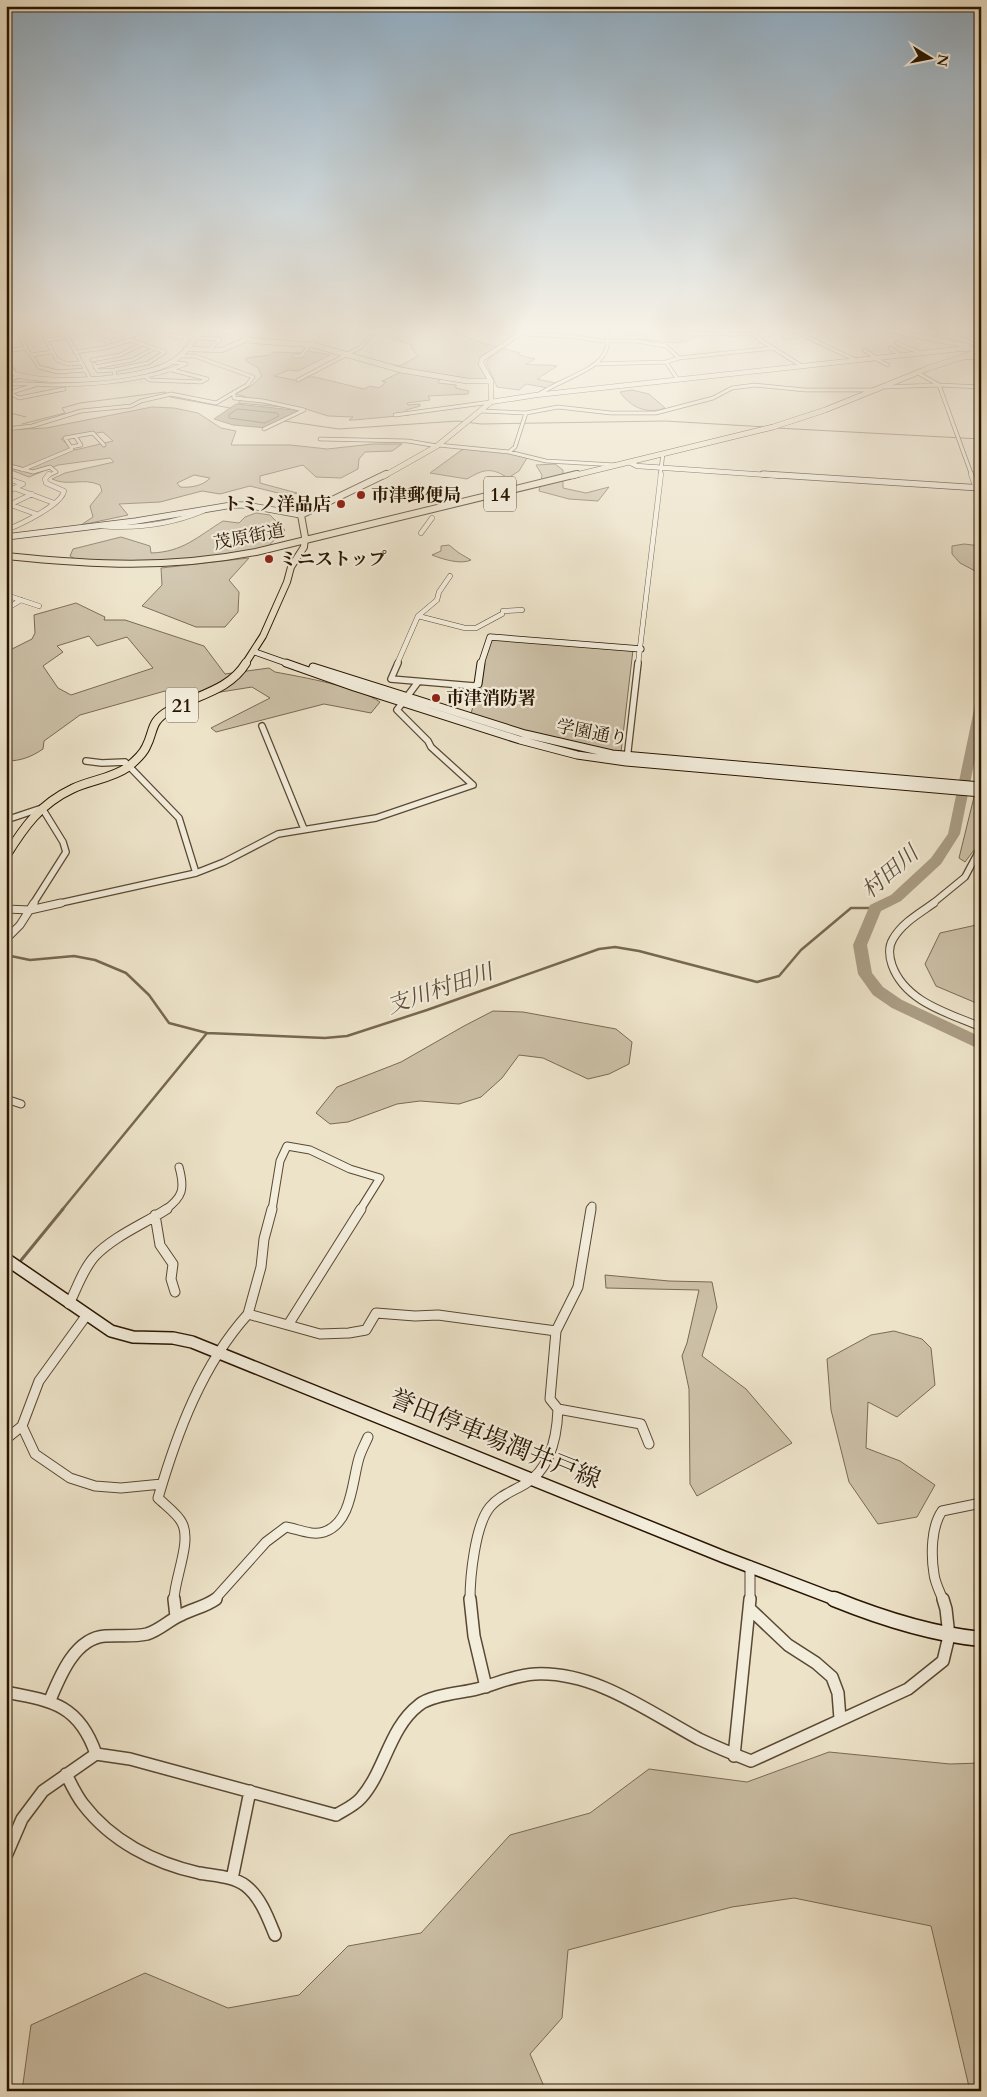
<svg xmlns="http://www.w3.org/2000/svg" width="987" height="2097" font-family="Cardo,'Noto Serif JP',serif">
	<rect width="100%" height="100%" fill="#ede3c9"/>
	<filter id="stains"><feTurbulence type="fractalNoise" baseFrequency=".004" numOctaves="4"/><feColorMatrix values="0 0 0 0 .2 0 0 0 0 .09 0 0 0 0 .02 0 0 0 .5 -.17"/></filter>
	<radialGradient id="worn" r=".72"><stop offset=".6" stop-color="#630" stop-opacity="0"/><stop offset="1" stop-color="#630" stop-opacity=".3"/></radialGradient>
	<path fill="#ccc0a7" stroke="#7a6a54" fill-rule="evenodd" d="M382,327H443L482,343L498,347L481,358L488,378L482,381L413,370L382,363L400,366L418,356L411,348L412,345L377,333Z
		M625,327L634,328L719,327L684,342L674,343L638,339L637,334L625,335Z
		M501,348L520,353L519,355L535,359L526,364C537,366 546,364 557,366L537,379L560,384L548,388L526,384L519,390L497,387L486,363L490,357Z
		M308,351L330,355L298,371L289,370L274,376L299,381L306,377H315L364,389L370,386L379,388L386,382L382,381L401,372L440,379L438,383L456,385V388L469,391L468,394L428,396L430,400L407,403L408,405L420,404V406L406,410L409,415L354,420H349L353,417L328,416L306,409L238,403L246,397L235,394L251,386L262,376L258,368L246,361V358L270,355L273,352L306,353Z
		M632,390L649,394L665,408C647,415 630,407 620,392Z
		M152,407L174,408L198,413L221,428L236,431L231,445H291L327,449L373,444H402L392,451L365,452L359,459L358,469L341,478L316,477L303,465L260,476V483L297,493L290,496L250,486L220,494L202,491L160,502L119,504L128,515L81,525L93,517L90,506L102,491L100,485C82,477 69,487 52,479L65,473L114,462L110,458L58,465L29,477L6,468V430L46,428ZM103,432L113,441L75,450L61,439ZM194,475L210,478C203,486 190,488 180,487L177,483Z
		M463,449L499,450L527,458L519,471L508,478C491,467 484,469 467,479L430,473Z
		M555,464L563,470V488L586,493L609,487L598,501L569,499L539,491L542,475L536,465Z
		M256,513L270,515L285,530L265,549L206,558L130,562L75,559L70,556L73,549L121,537L150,546L151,553C183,552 197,537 223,521L239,523L245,517Z
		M964,544L981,546V574L960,563L952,554V546Z
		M449,545L459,553L471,560C461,565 442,559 432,555L441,551V546Z
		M249,558L229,580L239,592L238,612L225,627H196L142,606L162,585L161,568Z
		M76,603L105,617L104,620H125L204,646L225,674L269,668L275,672C302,677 359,687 380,702L371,713L324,704L216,732L211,728L270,698L252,687L183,698L165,691L80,715L44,741L43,749C31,757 21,761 6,761V652L32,639L35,633L34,615ZM89,636L97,646L127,637L153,668L71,695L58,688L43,666L63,652L57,646Z
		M492,639L633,650L621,752L542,736L471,714L489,641Z
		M974,797L981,798V851L974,850L965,862L959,858Z
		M981,924V1005L936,986L925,964L940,933Z
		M493,1011L523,1012L616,1029L632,1042L629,1064L609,1074L588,1079L543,1058L519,1055L502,1078L481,1097L459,1104L420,1101L397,1104L348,1122L330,1124L316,1113L337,1087L401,1062L464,1026Z
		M605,1275L669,1281L712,1282L717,1307L702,1356L746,1389L792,1443L697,1496L690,1484L689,1389L682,1356L687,1343L699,1290L606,1288Z
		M894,1331L922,1339L931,1348L935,1385L897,1417L868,1402L866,1448L900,1461L935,1485L917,1517L878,1524L849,1482L831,1410L827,1359L871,1335Z
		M829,1752L950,1764L981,1763V2091H970L931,1926L794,1898L732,1907L568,1950L562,2018L530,2054L546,2091H22L31,2025L145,1973L228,2008L299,1995L348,1946L421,1933L510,1835L590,1813L649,1769L747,1782Z"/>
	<path fill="#aa9d85" stroke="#766750" d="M236,404L303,411H305L267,428L233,425L214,419Z"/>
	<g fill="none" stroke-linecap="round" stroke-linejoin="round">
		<path stroke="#695942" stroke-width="1" d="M238,409L277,413L279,416L265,423L229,418V415Z"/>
		<path stroke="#766750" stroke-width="1" d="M6,412L26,417
			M284,421L339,429L458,421L481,424L665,421L766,427
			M22,424L65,413L62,408L80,403L165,392L170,397L230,408
			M776,428L981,439"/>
		<path stroke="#766750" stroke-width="2.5" d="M6,955L30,960L74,956L95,960L126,973L149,995L169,1023L207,1033L325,1038L347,1036L427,1010L599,949L615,947L639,951L757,982L779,976L801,950L851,908H875
			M62,1210L207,1033"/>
		<path stroke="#766750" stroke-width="3" d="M18,1264L63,1209
			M6,1278L14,1268"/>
		<path fill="#aa9d85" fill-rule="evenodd" d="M981,697V729L960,834L941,864L901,901L881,911L867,945L872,973L883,987L902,1000L981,1037V1050L892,1008L873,995L858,974L853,945L870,905L891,895L931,858L948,834L976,700Z"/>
		<g stroke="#594832" stroke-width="4.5">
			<path id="street-far5" d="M17,327L26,348L39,367L58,372L85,370
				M39,327L57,360L68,364L82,363
				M62,327L90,378
				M84,327L88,334L110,342
				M108,327L132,335
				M165,327L163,333L181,338L186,327
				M242,327L253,328
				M473,327L506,333L577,337L601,341H636L666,346L679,358
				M749,327L760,340L802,366
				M928,327L941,329
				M938,327L962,334L981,343
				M142,328L171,327
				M19,331L39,328
				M794,331L858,361
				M689,334H755
				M962,334L981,328
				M785,337L800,336
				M125,338L143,332L142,327
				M196,338L220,339L209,350
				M47,340L67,337
				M897,343L923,354
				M890,348L902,356
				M864,350L878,359
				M6,351L26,348
				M75,352L104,348L131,340L165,352L148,363L114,370L115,375
				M31,355L52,352
				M294,356H301L325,327
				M959,358L981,357
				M876,359L888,365
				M92,360L120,355L142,344
				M666,362L678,380
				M94,364L98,371L114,370
				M595,364L666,362L679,358L773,348
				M95,367L132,360L155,348
				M918,373L939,385L972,476
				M146,377L150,380L201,382L207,379L172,370
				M6,380L21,376
				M298,380L361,347L378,327
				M6,385C22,382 37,385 52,385C98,385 144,381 186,364L172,362
				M884,387L939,385L981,387
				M6,391L19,398L64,389
				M234,392V398L263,401L304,410
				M9,393L35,385
				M538,395C554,383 593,371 602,357C609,349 608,337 607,327
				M481,411L526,413L558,407L611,413H656L713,398L732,388L755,385L805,390H877
				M395,415L491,402
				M6,429L32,426L81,411L131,406L141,401L171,394L216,403L247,385L253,377L195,356H180
				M264,429L304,410
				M320,439L408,441L437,446
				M438,445L509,452L546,461L616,465
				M71,447L81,445L75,436
				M509,452L515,447L526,413
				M6,465L33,472L50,467L56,472L47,476
				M22,470L72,449L65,438L93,433L104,445
				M660,476L663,454"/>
		</g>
		<g stroke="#594832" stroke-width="5.5">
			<path id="street-far4" d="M971,474L976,488
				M6,478L23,484L6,492
				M14,488L54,503
				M6,503L36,514
				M7,506L32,494
				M101,526C137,529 169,525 203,511
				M6,530C19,525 62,505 64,491L46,483L45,479L49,474
				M421,533L432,518
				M6,595L39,606
				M6,609L21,600
				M503,611L522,610
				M418,616L465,628H476L502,614
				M6,636V638
				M397,664L418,616L437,600L439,592L450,576
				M638,664L661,474"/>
		</g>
		<g stroke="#594832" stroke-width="8">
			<path id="street-far3" d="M398,663L391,679L474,686L478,684
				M262,726L304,829
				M627,759L638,663
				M86,761L102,763L125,762L179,818L196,873
				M6,820L42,808L63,842L66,852L33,904
				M56,904L196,873L224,862L278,834L376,818L473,785L431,747L428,741L397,710L418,682
				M932,904L965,877L981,847"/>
		</g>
		<g stroke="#594832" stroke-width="9">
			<path id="street-far2" d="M934,903C920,913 902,923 893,939C888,947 889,956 892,965C905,1002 948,1013 981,1027
				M6,909L30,910L61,903
				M6,939L20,925L34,903
				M6,1099L21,1104
				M165,1210C183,1197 185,1189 179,1167
				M272,1210L280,1161L287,1146L310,1150L350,1169L380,1178L360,1210
				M591,1210L592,1206"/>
		</g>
		<g stroke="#594832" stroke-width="11">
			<path id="street-far1" d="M591,1209L578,1287L556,1331L550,1399L558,1409L641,1424L649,1444
				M155,1215L160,1245L173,1264L171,1279L175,1292
				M69,1304C77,1288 83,1269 95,1256C114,1236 144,1224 167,1209
				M248,1314L261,1267L264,1239L272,1209
				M288,1325L361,1209
				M22,1426L35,1454L70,1478L95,1486L121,1488L162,1484
				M6,1439L22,1426L39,1381L86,1316
				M750,1566V1600
				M174,1600C174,1579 192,1542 182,1523C178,1514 165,1505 158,1498C177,1433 202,1365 248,1314L320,1334L349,1333L366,1330L376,1313L415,1316L438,1315L556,1331
				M214,1600L266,1542L286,1527C298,1529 312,1536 324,1532C352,1523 352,1481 359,1458C361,1451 365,1444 368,1437
				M470,1600C470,1577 475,1525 490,1507C499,1496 513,1491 525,1484C551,1469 557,1436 558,1409
				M943,1600C940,1592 935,1583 934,1574C931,1555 931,1527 942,1511L981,1503"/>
		</g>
		<g stroke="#594832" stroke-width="14">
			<path id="street" d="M174,1599L176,1617
				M470,1599L474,1636L486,1687
				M750,1609L788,1645L816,1663L832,1677L838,1693L840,1719
				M6,1692C53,1701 79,1705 96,1754
				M50,1700C60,1676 75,1638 105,1636C119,1635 133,1637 147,1634C160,1630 169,1620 181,1615C192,1609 205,1607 216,1599
				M734,1756L750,1599
				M66,1774C71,1784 76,1795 83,1804C111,1841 154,1863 199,1873C215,1876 233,1876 246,1886C261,1898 268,1918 275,1935
				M6,1856L22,1819L43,1791L96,1754L130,1759L336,1815C344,1810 354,1806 361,1798C385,1771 389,1728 419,1705C431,1695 461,1693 477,1689C496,1684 515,1675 535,1674C595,1671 649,1712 699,1739C716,1747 733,1754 751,1761L908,1689L943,1661L949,1636L946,1609L943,1599
				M232,1879L250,1791"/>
		</g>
		<g stroke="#281500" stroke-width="5.5">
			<path id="secondary-far4" d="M873,327L968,346
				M186,349L222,350L245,340
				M6,362L15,374C50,385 132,380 166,365C182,358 194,342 203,327
				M491,381L481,364L482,359L530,327
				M491,402L536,395L959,349H981
				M629,462L637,466L783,476"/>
		</g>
		<g stroke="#281500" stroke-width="7">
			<path id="secondary-far3" d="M763,474L981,488
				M6,537L136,521L232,505H246L301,515
				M255,652L289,664
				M481,664L490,637L641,649"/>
		</g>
		<g stroke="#281500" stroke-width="9">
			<path id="secondary-far2" d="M286,663L354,687L520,740L577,755L626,762L981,793
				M313,667L525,734L612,754L981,786
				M478,684L481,663"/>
		</g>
		<g stroke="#281500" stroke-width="14">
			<path id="secondary-far1" d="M6,1259L111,1331L133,1337L173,1338L192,1342L724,1557L837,1600"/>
		</g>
		<g stroke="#281500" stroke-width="17">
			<path id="secondary" d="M834,1599C881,1618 930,1634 981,1639"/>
		</g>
		<g stroke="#281500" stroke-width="6">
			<path id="primary-far2" d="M254,327L245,336V340L313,345L401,370L467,381H491V402L437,446L384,476
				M572,476L773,427L825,410L929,368L981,351"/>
		</g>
		<g stroke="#281500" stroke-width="8">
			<path id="primary-far1" d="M6,556C95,565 167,569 256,552L577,474
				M245,664L263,636L287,582L291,567L304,547L305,537L301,515L386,474"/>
		</g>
		<g stroke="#281500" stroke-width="10">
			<path id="primary" d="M6,856C24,827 40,804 72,789C90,780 111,779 128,767C134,762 143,754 146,747C155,730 149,722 170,710C196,695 229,691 246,663"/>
		</g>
		<use href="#street-far5" stroke="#f3eddc" stroke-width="3"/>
		<use href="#street-far4" stroke="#f3eddc" stroke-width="4.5"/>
		<use href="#street-far3" stroke="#f3eddc" stroke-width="5.5"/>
		<use href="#street-far2" stroke="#f3eddc" stroke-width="7"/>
		<use href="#street-far1" stroke="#f3eddc" stroke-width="9"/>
		<use href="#street" stroke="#f3eddc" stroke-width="11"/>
		<use href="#secondary-far4" stroke="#f3eddc" stroke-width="4.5"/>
		<use href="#secondary-far3" stroke="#f3eddc" stroke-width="5.5"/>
		<use href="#secondary-far2" stroke="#f3eddc" stroke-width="7"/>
		<use href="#secondary-far1" stroke="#f3eddc" stroke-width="11"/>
		<use href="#secondary" stroke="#f3eddc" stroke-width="14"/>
		<use href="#primary-far2" stroke="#ede3c9" stroke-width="5"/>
		<use href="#primary-far1" stroke="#ede3c9" stroke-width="6"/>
		<use href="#primary" stroke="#ede3c9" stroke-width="8"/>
	</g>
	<linearGradient id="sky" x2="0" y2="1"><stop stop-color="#8fabc0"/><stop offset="0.53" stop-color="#f7f2e7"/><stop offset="1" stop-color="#f7f2e7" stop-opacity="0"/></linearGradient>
	<rect width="987" height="621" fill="url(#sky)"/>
	<g fill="#8f2418" stroke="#f3eddc" stroke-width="2">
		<circle cx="361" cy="495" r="5"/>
		<circle cx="341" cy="504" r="5"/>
		<circle cx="269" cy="559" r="5"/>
		<circle cx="436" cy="698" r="5"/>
	</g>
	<g text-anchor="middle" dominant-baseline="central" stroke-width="4.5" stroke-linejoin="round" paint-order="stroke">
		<g font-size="18" font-weight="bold" fill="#281500" stroke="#f3eddc" text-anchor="start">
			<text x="371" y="495">市津郵便局</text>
			<text x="331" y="504" text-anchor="end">トミノ洋品店</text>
			<text x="279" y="559">ミニストップ</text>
			<text x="446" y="698">市津消防署</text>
		</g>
		<g font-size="18" fill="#281500" stroke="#f3eddc">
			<text transform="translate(249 537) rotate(-11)">茂原街道</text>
			<text transform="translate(592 733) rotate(11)">学園通り</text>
		</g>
		<g fill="#f3eddc" stroke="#655642" stroke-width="1">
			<rect x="484" y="476.5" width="32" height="35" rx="4"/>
			<rect x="166" y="687.5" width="32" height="35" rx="4"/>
		</g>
		<g font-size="20" font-weight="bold" fill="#281500">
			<text x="500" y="494">14</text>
			<text x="182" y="705">21</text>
		</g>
		<g font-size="22" font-style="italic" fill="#5c4b35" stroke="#f3eddc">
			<text transform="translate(890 872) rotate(-41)">村田川</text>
			<text transform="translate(440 989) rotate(-19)">支川村田川</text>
		</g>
		<g font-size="25" fill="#281500" stroke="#f3eddc">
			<text transform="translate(495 1439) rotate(22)">誉田停車場潤井戸線</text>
		</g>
	</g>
	<rect width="987" height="2097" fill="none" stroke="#ede3c9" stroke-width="25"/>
	<rect x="8" y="8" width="972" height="2082" fill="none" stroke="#281500" stroke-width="2.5"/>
	<rect x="12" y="12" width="962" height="2072" fill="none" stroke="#281500"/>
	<g transform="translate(930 58) rotate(100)" stroke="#f3eddc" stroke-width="4" paint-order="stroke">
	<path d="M0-4L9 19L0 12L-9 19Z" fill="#281500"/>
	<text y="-8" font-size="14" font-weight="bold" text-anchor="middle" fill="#281500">N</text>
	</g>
	<rect width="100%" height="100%" filter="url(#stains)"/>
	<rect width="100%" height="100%" fill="url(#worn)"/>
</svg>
